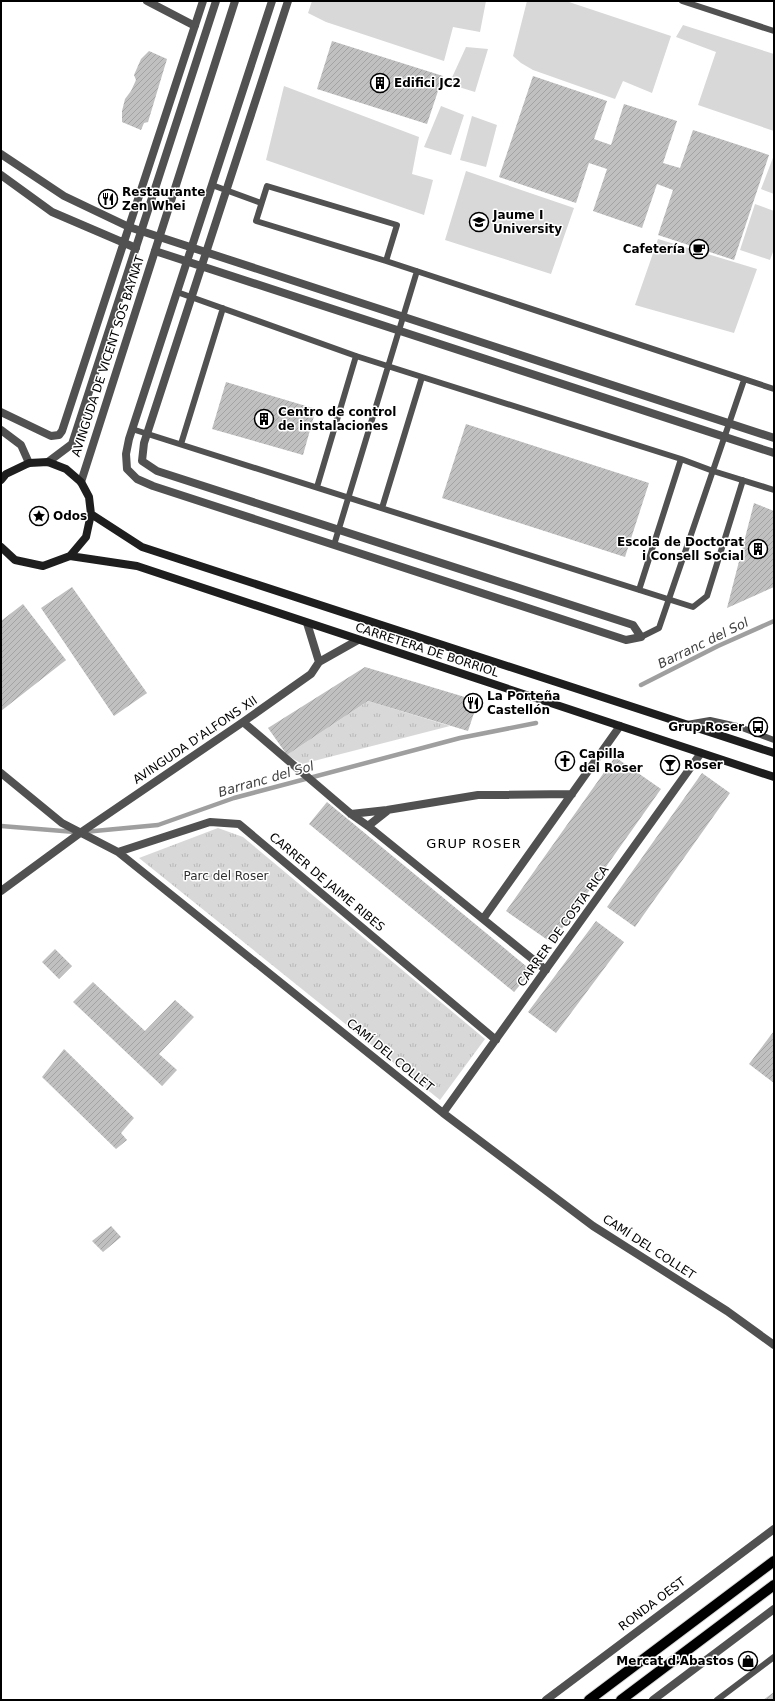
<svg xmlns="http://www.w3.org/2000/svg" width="775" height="1701" font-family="'DejaVu Sans',sans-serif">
	<defs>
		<pattern id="park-tufts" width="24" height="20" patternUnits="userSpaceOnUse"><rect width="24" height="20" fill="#d8d8d8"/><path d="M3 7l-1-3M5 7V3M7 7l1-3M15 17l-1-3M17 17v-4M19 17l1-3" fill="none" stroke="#b8b8b8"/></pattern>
		<pattern id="building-hatch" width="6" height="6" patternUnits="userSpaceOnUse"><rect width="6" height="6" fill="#c0c0c0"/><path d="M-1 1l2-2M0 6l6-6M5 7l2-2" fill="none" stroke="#a3a3a3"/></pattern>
	</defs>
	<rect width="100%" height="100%" fill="#fff"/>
	<path fill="#d8d8d8" d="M312,1H486L480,32L453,27L444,61L326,22L308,13Z
		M527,1H566L671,36L652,93L623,81L615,99L533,70L521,63L513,56Z
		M683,25L774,54V131L698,105L716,52L676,37Z
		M466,47L488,49L475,92L449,84Z
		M284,86L419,137L412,174L433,180L424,215L266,160Z
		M441,106L464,115L451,155L424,147Z
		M472,116L497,125L486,167L460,160Z
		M774,155V194L761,189Z
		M466,171L574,208L551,274L445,240Z
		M755,204L774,211V249L770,260L740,250Z
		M658,239L757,269L734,333L635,305Z"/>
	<path fill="url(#park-tufts)" d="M368,701L450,726L302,764L287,755Z
		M218,828L243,837L485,1039L440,1100L139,858Z"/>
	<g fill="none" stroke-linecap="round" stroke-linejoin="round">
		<path stroke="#9f9f9f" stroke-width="4.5" d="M641,685L718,646L774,621
			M1,826L75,832
			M84,832L158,825L234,798L460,738L536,723"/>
	</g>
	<path fill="url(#building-hatch)" d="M332,41L443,76L427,124L317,89Z
		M149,51L167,59L148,122L144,123L141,130L122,122V111L125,99L131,91L136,80L134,75L141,59Z
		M533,76L607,101L594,139L611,145L624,104L677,121L663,163L680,168L693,130L769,155L734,260L658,235L673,190L657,184L642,228L593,211L607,169L589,163L576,203L499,177Z
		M226,382L316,409L303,455L212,429Z
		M466,424L649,483L625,557L442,498Z
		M754,503L774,511V587L727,608Z
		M72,587L147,693L114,716L41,608Z
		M23,604L66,660L1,711V621Z
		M365,667L478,701L468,731L368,701L287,755L268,728Z
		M615,757L661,789L552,943L506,911Z
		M702,773L730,793L635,927L607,907Z
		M327,802L532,971L514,992L309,824Z
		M596,921L624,942L556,1033L528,1012Z
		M55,949L72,966L59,979L42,962Z
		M93,982L145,1031L175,1000L194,1017L159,1054L177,1070L162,1086L73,1002Z
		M774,1031V1083L749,1064Z
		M64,1049L134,1118L121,1133L127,1140L116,1149L42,1077Z
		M111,1226L121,1237L103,1252L92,1241Z
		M774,1692V1700H763Z"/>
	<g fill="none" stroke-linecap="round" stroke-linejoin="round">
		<g stroke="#dbdbdb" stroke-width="12">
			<path id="primary" d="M589,1700L774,1561
				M621,1700L774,1585"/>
		</g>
		<path stroke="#515151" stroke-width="6" d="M682,1L774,31
			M212,185L261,203
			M267,186L397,225L386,261L256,221Z
			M386,261L774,389
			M177,292L356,356L681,459L713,471L774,490
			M132,429L693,607L707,596L743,480
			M181,444L223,308
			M317,487L356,356
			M382,508L422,377
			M334,545L417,271
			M639,590L681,459
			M641,637L659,628L744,380
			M687,724L710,720L737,726L774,740
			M717,1700L774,1657"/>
		<path stroke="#515151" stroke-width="8" d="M147,1L195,26
			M272,1L129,439L126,454L127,469L137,479L153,486L626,640L641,637L633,625L157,471L142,461L144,443L288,1
			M1,154L64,196L129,227L774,438
			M1,175L52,212L136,248
			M155,251L774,453
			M1,412L51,436L59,435L62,431L203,1
			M1,430L21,445L29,463
			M307,623L319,662
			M243,722L351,814L368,826L546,970
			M1,773L62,823L118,852L443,1113L593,1226L727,1311L774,1345
			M351,814L387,810L478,795L572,794
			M368,826L387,811
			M118,852L210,822L239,824L496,1040
			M1,891L80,833L243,722L311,674L319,662L358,640
			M483,919L620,726
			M443,1113L701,753
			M546,1700L774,1529
			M653,1700L774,1609"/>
		<path stroke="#515151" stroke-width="8" d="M48,462L72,444L216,1
			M81,482L235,1"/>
		<path stroke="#1e1e1e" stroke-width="8" d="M1,480L6,474L29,463L48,462L66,469L81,482L89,497L91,514L86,537L70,556L43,566L15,560L1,547
			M91,514L142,547L774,753
			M70,556L137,566L774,777"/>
		<use href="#primary" stroke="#000" stroke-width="10"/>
	</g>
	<defs>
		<g id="building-ring" transform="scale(1)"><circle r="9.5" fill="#fff" stroke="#000" stroke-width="1.5"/><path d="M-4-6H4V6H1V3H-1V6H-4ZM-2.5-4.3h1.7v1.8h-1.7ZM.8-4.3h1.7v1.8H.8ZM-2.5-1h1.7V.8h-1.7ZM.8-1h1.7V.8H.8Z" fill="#000"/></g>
		<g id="restaurant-ring" transform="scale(1)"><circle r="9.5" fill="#fff" stroke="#000" stroke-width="1.5"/><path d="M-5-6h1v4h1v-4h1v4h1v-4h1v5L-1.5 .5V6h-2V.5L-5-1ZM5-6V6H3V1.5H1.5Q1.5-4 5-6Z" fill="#000"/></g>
		<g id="university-ring" transform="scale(1)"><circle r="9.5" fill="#fff" stroke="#000" stroke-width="1.5"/><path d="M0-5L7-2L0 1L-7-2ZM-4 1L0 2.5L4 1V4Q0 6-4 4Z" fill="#000"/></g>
		<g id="cafe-ring" transform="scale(1)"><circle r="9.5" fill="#fff" stroke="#000" stroke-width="1.5"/><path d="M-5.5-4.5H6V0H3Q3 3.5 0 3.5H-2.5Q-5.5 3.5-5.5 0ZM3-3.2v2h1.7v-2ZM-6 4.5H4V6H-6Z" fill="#000"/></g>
		<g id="sight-ring" transform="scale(1)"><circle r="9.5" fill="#fff" stroke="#000" stroke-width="1.5"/><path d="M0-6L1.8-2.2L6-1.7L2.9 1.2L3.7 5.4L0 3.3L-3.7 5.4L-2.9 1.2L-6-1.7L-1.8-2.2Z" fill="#000"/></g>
		<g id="bus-ring" transform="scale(1)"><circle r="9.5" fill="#fff" stroke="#000" stroke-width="1.5"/><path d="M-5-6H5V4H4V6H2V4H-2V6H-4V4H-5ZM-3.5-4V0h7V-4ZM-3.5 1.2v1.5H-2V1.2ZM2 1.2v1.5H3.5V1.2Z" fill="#000"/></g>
		<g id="church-ring" transform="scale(1)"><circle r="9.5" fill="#fff" stroke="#000" stroke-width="1.5"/><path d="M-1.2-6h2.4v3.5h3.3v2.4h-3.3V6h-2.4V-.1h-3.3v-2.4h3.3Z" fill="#000"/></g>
		<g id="bar-ring" transform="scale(1)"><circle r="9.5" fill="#fff" stroke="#000" stroke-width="1.5"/><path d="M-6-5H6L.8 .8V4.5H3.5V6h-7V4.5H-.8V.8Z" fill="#000"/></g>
		<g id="shop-ring" transform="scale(1)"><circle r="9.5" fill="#fff" stroke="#000" stroke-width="1.5"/><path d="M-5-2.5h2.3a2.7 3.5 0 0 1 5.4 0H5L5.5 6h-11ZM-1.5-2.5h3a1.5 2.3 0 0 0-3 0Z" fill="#000"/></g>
	</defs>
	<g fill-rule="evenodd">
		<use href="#building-ring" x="380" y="83"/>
		<use href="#restaurant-ring" x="108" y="199"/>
		<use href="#university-ring" x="479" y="222"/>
		<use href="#cafe-ring" x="699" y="249"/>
		<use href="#building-ring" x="264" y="419"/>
		<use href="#sight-ring" x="39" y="516"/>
		<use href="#building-ring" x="758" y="549"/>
		<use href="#restaurant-ring" x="473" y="703"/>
		<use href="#bus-ring" x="758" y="727"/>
		<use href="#church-ring" x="565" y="761"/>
		<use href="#bar-ring" x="670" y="765"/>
		<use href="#shop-ring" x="748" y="1661"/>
	</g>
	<g text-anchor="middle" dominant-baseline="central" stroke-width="3" stroke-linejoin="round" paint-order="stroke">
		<g font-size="12" font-weight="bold" fill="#000" stroke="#fff" text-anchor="start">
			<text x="394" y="83">Edifici JC2</text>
			<text x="122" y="192">Restaurante<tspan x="122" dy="14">Zen Whei</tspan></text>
			<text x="493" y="215">Jaume I<tspan x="493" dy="14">University</tspan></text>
			<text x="685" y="249" text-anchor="end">Cafetería</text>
			<text x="278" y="412">Centro de control<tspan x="278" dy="14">de instalaciones</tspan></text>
			<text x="53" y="516">Odos</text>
			<text x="744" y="542" text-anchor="end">Escola de Doctorat<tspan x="744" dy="14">i Consell Social</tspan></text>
			<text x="487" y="696">La Porteña<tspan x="487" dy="14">Castellón</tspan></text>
			<text x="744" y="727" text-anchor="end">Grup Roser</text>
			<text x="579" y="754">Capilla<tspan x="579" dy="14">del Roser</tspan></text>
			<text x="684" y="765">Roser</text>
			<text x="734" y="1661" text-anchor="end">Mercat d'Abastos</text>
		</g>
		<g font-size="12" fill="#000" stroke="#fff">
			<text transform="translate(108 356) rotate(-72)">AVINGUDA DE VICENT SOS BAYNAT</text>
			<text transform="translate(427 650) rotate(18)">CARRETERA DE BORRIOL</text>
			<text transform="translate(195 740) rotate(-34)">AVINGUDA D'ALFONS XII</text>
			<text transform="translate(327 882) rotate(40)">CARRER DE JAIME RIBES</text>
			<text transform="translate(563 926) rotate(-54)">CARRER DE COSTA RICA</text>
			<text transform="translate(390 1055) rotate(39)">CAMÍ DEL COLLET</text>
			<text transform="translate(649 1247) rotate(33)">CAMÍ DEL COLLET</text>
			<text transform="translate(652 1604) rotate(-37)">RONDA OEST</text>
		</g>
		<g font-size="12" fill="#2f2f2f" stroke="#fff">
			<text x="226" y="876">Parc del Roser</text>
		</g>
		<g font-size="13" font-style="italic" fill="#404040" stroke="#fff">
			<text transform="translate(703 643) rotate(-26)">Barranc del Sol</text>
			<text transform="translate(266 779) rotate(-16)">Barranc del Sol</text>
		</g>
		<g font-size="13" letter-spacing="1" fill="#000" stroke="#fff">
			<text x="474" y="843">GRUP ROSER</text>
		</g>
	</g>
	<rect width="775" height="1701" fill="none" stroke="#000000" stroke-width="4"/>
</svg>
